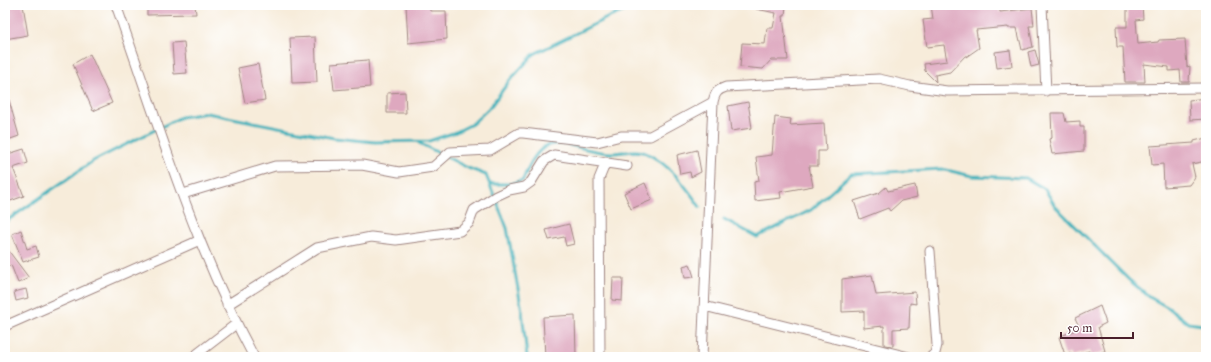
<svg xmlns="http://www.w3.org/2000/svg" width="1211" height="362" font-family="'IM FELL Great Primer',serif">
	<rect width="100%" height="100%" fill="#fff"/>
	<filter id="ink" filterUnits="userSpaceOnUse"><feTurbulence type="fractalNoise" baseFrequency=".025" numOctaves="2"/><feDisplacementMap in="SourceGraphic" scale="8" xChannelSelector="R" yChannelSelector="G"/><feConvolveMatrix kernelMatrix="1 2 1 2 8 2 1 2 1" color-interpolation-filters="sRGB"/></filter>
	<filter id="wash" filterUnits="userSpaceOnUse"><feTurbulence type="fractalNoise" baseFrequency=".012" numOctaves="4" result="noise"/><feDisplacementMap in="SourceGraphic" scale="16" xChannelSelector="R" yChannelSelector="G"/><feGaussianBlur stdDeviation="0.9" result="paint"/><feColorMatrix in="noise" values="0 0 0 0 0 0 0 0 0 0 0 0 0 0 0 0 0 1.4 0 .05"/><feComposite in="paint" operator="in"/></filter>
	<g filter="url(#wash)">
		<rect width="100%" height="100%" fill="#f7ecda"/>
		<g fill="none" stroke-linecap="round" stroke-linejoin="round">
			<path stroke="#43b2bc" stroke-width="3" d="M419,143L468,168L486,175L507,228L522,311L527,357
				M491,184H510L523,180C545,123 563,149 610,153C621,154 635,148 646,153C670,165 685,185 700,207
				M724,219L757,237L811,210L851,174L942,169L972,176L1026,178L1045,189L1055,206L1129,280L1151,298L1169,308L1188,323L1203,325L1206,333
				M5,222L93,161L181,117L207,113L334,138L375,142L429,141L456,132L472,124L490,107L510,80L534,54L609,17L640,5"/>
		</g>
		<g id="blocks">
			<path fill="#dea8bf" d="M5,5H23L28,35L5,39Z
				M147,5H195L196,14L147,15Z
				M406,5H429L430,11H446L447,39L408,43Z
				M756,5H786L785,16H783L788,60H771L763,69L740,67L742,43L765,44L767,28H773L776,13L756,9Z
				M931,5H999L1000,12L1032,8L1034,26H1029L1033,47L1022,50L1017,28H1008V27L976,30L979,48L966,57V55L950,72L935,75L936,82L925,71L924,64L947,61L944,45L927,47L923,20L933,19Z
				M1127,5H1142L1143,19L1136,20L1138,44L1158,42L1159,40L1185,39L1187,67L1190,66L1189,82H1181L1180,70L1169,71V67L1144,64L1145,82H1125L1123,47H1117L1116,27H1127Z
				M315,37L317,82L292,83L290,38Z
				M184,42L187,73L174,74L172,43Z
				M1010,50L1012,66L997,68L995,52Z
				M1035,50L1039,65L1031,67L1028,52Z
				M90,54L112,103L93,111L73,64Z
				M368,60L370,87L334,90L331,63Z
				M258,64L265,100L245,103L238,68Z
				M405,92L406,113H387V93Z
				M5,93H7L19,136L5,141Z
				M1206,98V119L1190,120L1189,100Z
				M748,102L752,128L731,131L728,106Z
				M1051,113H1064L1066,122L1080,121V127H1084V151L1052,154L1049,139L1052,138Z
				M775,117L791,119L790,125L824,123L826,151H818V166H809L813,186L780,192L781,198L755,201L754,182L759,181L756,157L772,155Z
				M1206,138V161L1192,164L1195,177L1189,185L1164,187L1163,164L1152,165L1150,146L1194,143V141Z
				M24,149L28,163L13,168L24,196L5,203V155Z
				M697,150L701,172L691,177L690,172L680,174L677,155Z
				M645,183L652,200L631,209L624,193Z
				M915,185L917,197L901,201L890,211L888,208L860,219L854,201L879,193L886,187L888,191Z
				M569,224L574,244L566,246L564,237L549,240L546,230Z
				M21,230L27,249L36,246L39,257L23,262L12,234Z
				M5,245L8,250L29,278L18,283L11,265L5,268Z
				M690,264L694,277L685,278L683,266Z
				M872,275L876,295L915,292L916,304L910,303L909,328L893,329V346L884,345V326L864,328V311L842,312V279Z
				M613,278H623L622,301L612,300Z
				M26,289L28,298L16,301L14,292Z
				M1100,306L1106,323L1098,327L1105,351L1091,356L1089,351L1072,356L1070,352L1065,355L1059,337L1080,328L1075,318Z
				M575,315L576,357H545L543,317Z"/>
		</g>
	</g>
	<g filter="url(#ink)">
		<use href="#blocks" fill-opacity="0" stroke="#a08682" stroke-width="1"/>
		<g fill="none" stroke-linecap="round" stroke-linejoin="round">
			<g stroke="#a08682" stroke-width="11">
				<path id="street" d="M116,5C158,123 194,246 254,357
					M1042,5L1046,91
					M183,194L275,166L362,165L399,172L433,167L450,152L490,150L519,133H523L597,142L621,136H650L713,102
					M930,251L937,345L935,353L931,357
					M227,305L317,248L371,237L396,240L460,231L469,223L474,210L496,196L509,190L524,187L531,182L544,161L554,155L627,166
					M704,306L909,357
					M5,326L200,240
					M193,357L236,324
					M600,357L599,179L606,162
					M702,357L713,102C715,93 717,90 726,87L879,79L910,86L947,91L1206,88"/>
			</g>
			<use href="#street" stroke="#fff" stroke-width="9"/>
		</g>
	</g>
	<rect width="1211" height="362" fill="none" stroke="#fff" stroke-width="20"/>
	<path d="M1061 332v6h72v-6" fill="none" stroke="#4a1f2b" stroke-width="2"/>
	<text x="1067" y="332" font-size="12" fill="#4a1f2b" stroke="#ffffff" stroke-width="3" paint-order="stroke">50 m</text>
</svg>
